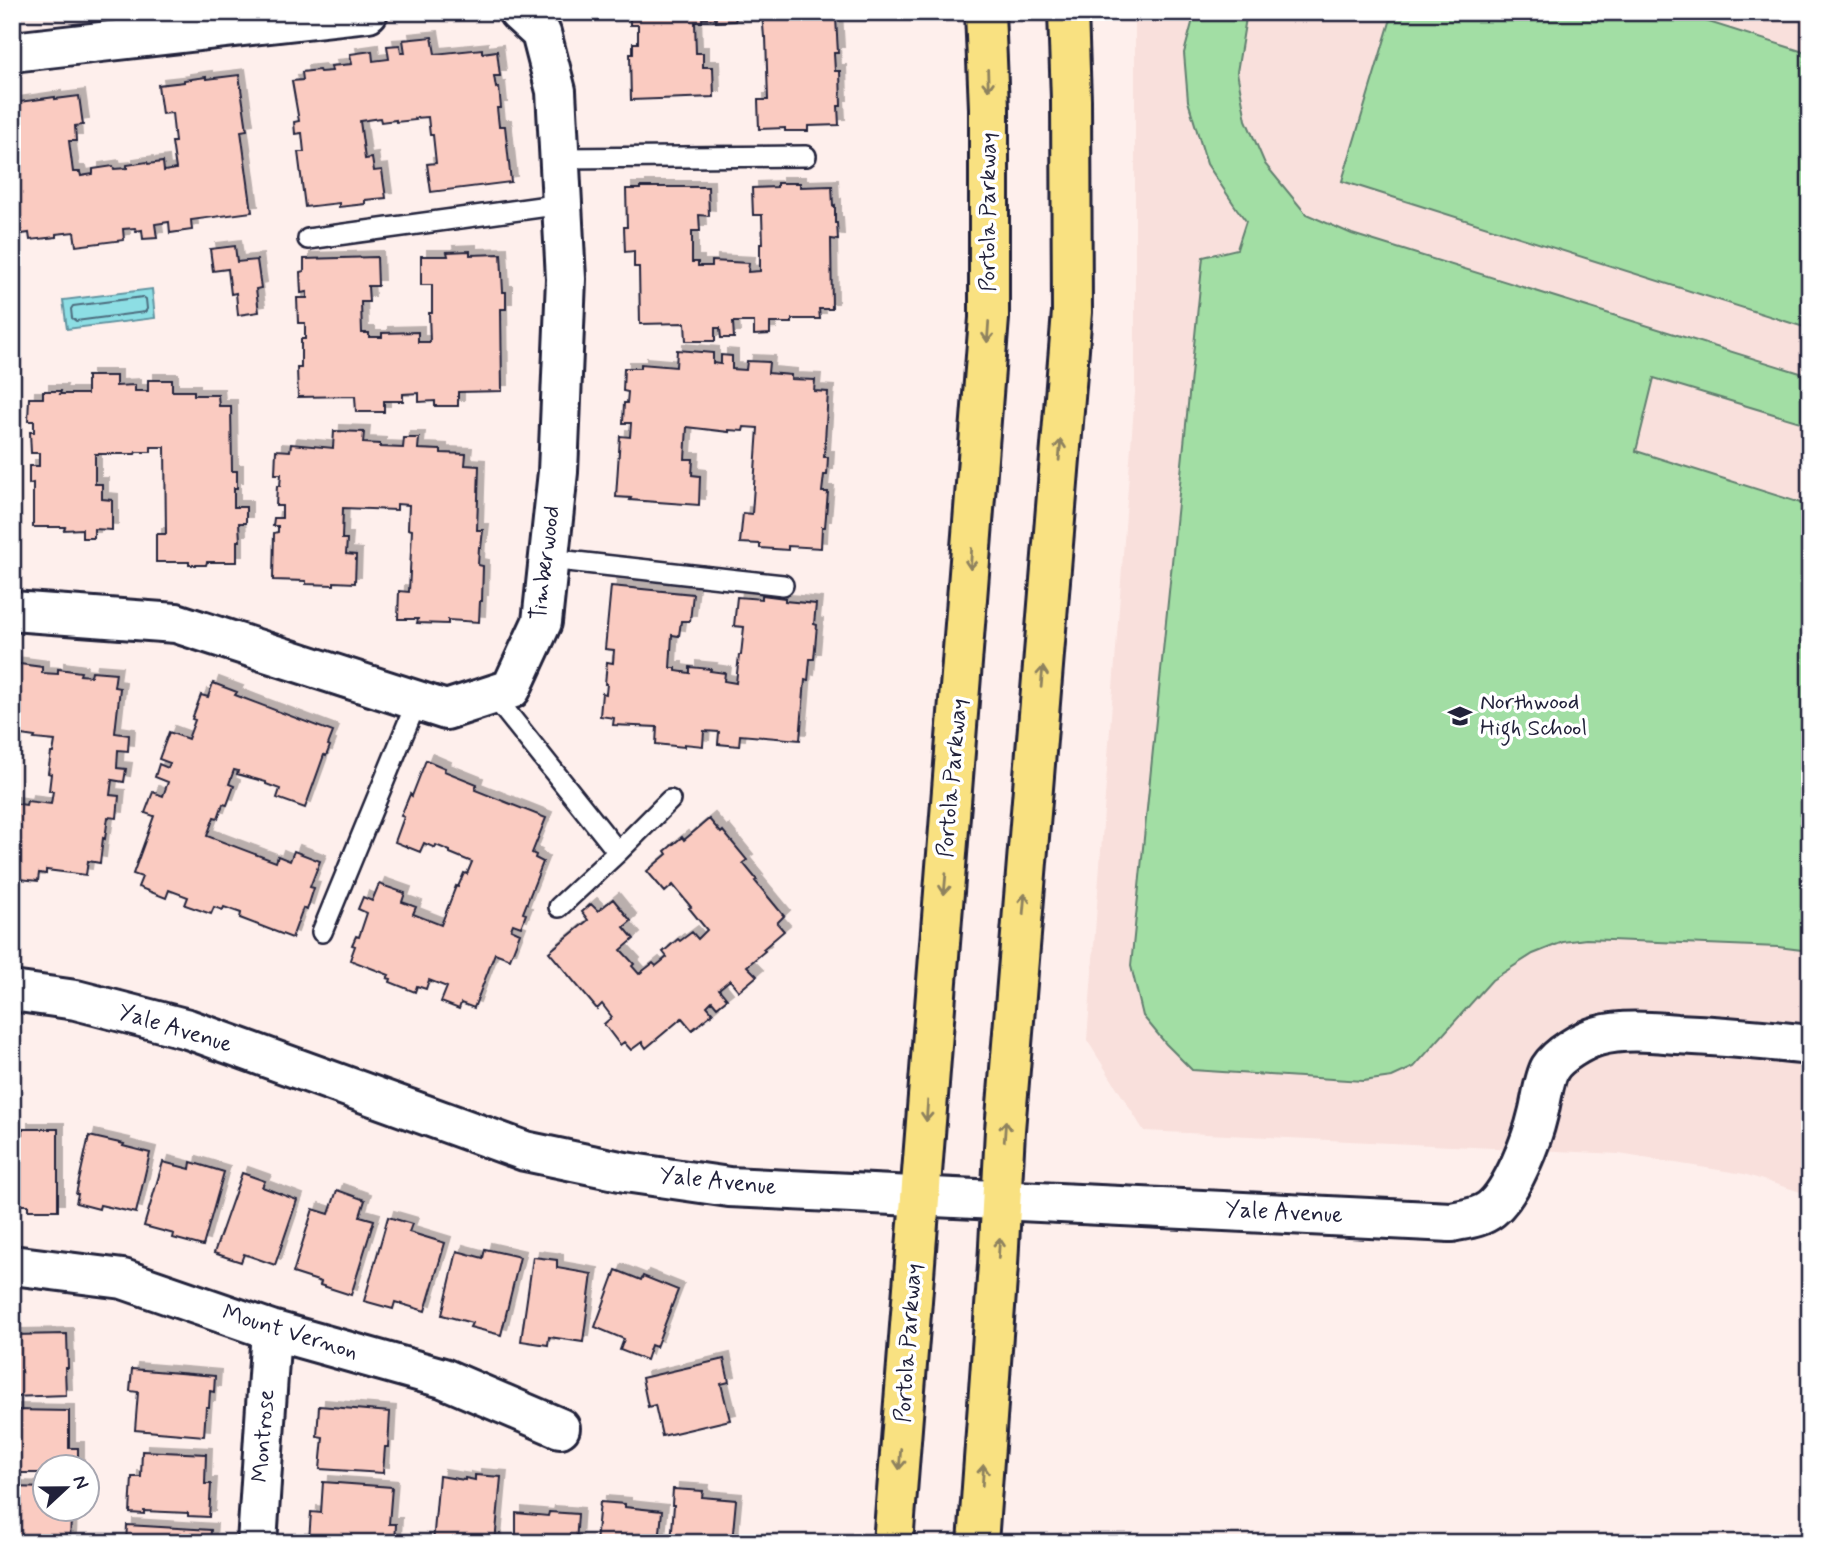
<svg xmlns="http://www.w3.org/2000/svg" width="1822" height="1555" font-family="Mynerve,sans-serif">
	<defs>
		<filter id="shadow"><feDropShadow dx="6" dy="-6" stdDeviation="0" flood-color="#0004"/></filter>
	</defs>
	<rect width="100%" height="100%" fill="#feefec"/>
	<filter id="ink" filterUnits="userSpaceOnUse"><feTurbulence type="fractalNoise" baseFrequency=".0143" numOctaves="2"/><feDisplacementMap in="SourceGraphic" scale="14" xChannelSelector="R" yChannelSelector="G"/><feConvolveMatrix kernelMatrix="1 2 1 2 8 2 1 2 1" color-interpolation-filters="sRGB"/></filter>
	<g filter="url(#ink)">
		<path fill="#f9e0dc" d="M1135,12H1810V1195L1744,1174L1619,1154L1144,1131L1087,1040L1135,392Z"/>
		<path fill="#a2dea4" stroke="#628070" stroke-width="2" d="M1195,12H1247L1237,72L1246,120L1265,164L1306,214L1352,234L1810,376V425L1654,378L1636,451L1810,506V951L1778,947L1586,939L1563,942L1533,954L1492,980L1414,1067L1392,1077L1363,1081L1192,1070L1166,1044L1143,1016L1131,966L1203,257L1237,249L1246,221L1237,209L1207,164L1188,101L1184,53Z
			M1393,12H1677L1810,54V329L1342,181Z"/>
		<path fill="#8ddee4" stroke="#6293a0" stroke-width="2" d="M152,289L155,318L67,329L63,300Z"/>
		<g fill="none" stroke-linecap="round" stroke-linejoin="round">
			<path stroke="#4d6d7f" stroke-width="2" d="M143,297L146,299L147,309L145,312L76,321L72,318L71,309L73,306Z"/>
		</g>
		<path fill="#facbc1" stroke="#22223b" stroke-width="2" filter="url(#shadow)" d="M630,12H831V19L836,18L838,53H834L835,71H840L841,106H838L839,125L808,126V131H785V128L759,129L758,100H768L766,37H764L762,13H750V18H736L735,21L716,22V19H702V22H695L696,53H703V67H713L714,97L631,100L630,54H633V43H638V25H630Z
			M432,37L435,54L482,49V53L497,51L500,76H494L496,88L499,87L501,108H497L499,126H505L511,182L431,192L427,164L436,163L433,135H430L428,117L415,118L416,120L396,122V120L381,122L380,118L360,121L365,159L372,158L374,171L382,170L386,198L365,200V204L339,207V203L305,207L298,152H304L302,133L295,134L294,122L299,121L292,81L303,80L302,72L319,70L320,72L332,71L331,66L352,64L350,54L372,51L373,61L389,59L387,46L400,45L401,53H405L403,40Z
			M239,75L247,130L241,131L252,212L191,220L192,230L170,233L169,222L155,224L157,238L143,239L142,230L136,231L135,228L123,229L124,240L76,246L74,232L56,234V237L30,240L29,233L15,235L12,212H17L16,200L12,201V180H17L16,168H12V103L55,97V99L79,96L83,125L75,126L76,141H69L73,172H80L81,176L93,174V169L113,166L114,169L127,168V165L147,162L148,164L163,162L164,171L176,169L172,142H175L172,113L162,114L158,85L184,82V80L206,77V79Z
			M777,183H800V187L832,186L833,206L835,205V223H837L838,240L831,239L832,309H819L820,319H792V323H770V334L754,335V322H733L734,338H721L720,328H715V341H686L685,323L640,324L639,267H634V251L625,252L624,227H627L626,189H640V187H708L709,216L699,215L700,231H692V262H698V266H712V261L749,263L748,272L760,271V244H763L762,215H753L752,188L777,187Z
			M235,246L237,262L257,260L261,288L256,289L259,312L238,315L236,293L231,294L228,269L213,271L210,249Z
			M470,251V255L501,254L503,292H506V309H501L502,391L458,392V406H435V401L419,402V393L403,394V401H384V412H356L355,396L298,397L297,368H301V339H305V323H298L297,298H307V292L301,293L300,272L304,271V259L377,257L378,286H368L369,302H361L362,333H369V337H382V333L418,332V342H430L429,313H432V285H421V256H448L447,252Z
			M677,350L713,353V363L721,364V355L732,356V369L746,370L747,361L769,362L768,373L791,375V379L815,380L814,391L828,392L824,457H828L827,475H824L822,492H828L825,527H822L821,548L788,546V550L760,548V544L740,543L743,513L752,514L758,428L744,427L743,431L729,430V432L687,427L685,459H693L692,475L700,476L699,505L630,500L631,498L616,497L620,436L630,437L631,423H623L624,403H627L628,392L623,391L624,368H641V364L676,367Z
			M87,376H116V386L135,385V391H148V380H172V391H194V395H218L219,406H231L232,471H237V488H234V507H246V523H239L240,541H237V562H207L206,565H189V562H156V534H166L165,447H151V452H136L135,454H95V484H102V499L112,500V530L94,529V538H82V529L64,530L65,527H33V483L29,484V466H39V453H31L30,432H34V421H28L29,398H43V391H61L60,394H87Z
			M334,431L364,432L363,443L380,444V447L403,448L404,438H419L418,449L441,450V453L466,454L465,465L479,466L477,530H483L481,548L479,547L478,565L483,566L482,601H480L479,622L448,620V624L417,623L418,619H398L399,591L409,592L412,530L408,529L409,505L397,504V510L343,508L342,539H347L346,554L356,555L355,583L334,582V585L306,584V581L273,580L274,533L278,532V526H273L274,518H282V506H276L277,486H280L281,474H275L276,450L290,451L291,444L333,448Z
			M611,586L693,594L690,621H681L679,636L672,635L670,668H676V671L690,673V667L711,669L710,671L725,673L724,681L736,683L739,655H741L744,627L734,626L737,597L762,599V595L785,598V601L816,604L814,624L817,625L814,659H810L808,681L805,680L800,740L740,735L739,746L718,744L719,732L704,731L703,746L684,744V747L656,744L657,727L613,725L614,718L600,716L602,693L606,694L607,684H605L607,662L613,663L614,650L605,649Z
			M12,663L42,667V673L58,674V669L81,672L80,675L91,676L92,671L116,673L114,687L120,688L115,733L129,735L128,751L118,750L117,768L126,769L124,782L112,780L110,795L119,796L117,818L108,817L105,839L103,838L100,863L88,861L86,875L46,870V874L39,873L38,881L20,879L19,885L12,884V803L26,805L27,801L51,804L53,791H49L51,774L48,773L51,753H53L55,741L34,739L35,737L21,735V737L12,736Z
			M213,683L237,692L235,695L333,732L328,745L330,746L326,756L324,755L305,808L277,798L280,789L266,784V782L237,774L238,771L234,770L229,784L234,786L227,805L223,804L218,818L214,817L207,836L276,862L278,856L290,861L294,851L320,861L310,887L314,888L307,910L303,908L292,938L240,918L241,913L224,907L223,910L214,907L211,914L185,905L188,897L169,890L166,898L138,887L142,877L133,874L154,816L145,813L153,792L163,796L168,782L155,777L159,764L168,768L170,763L159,759L169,732L188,739L195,720L192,719L201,695L208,697Z
			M426,760L445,768L444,771L477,784L475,790L546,818L532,853L536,855L535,858L543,862L523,913L526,914L521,927L513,924L511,929L520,933L510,959L495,953L474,1008L461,1003L459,1009L441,1002L447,987L429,980L426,989L417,986L415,992L390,982L391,979L387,978L389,975L350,960L355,946L352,945L356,936L359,937L367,913L358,909L363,897L372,901L379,884L405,893L402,902L416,907L413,914L441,925L456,886L458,887L464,873L467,874L472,862L450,853V851L436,845L435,848L424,843L420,852L395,842L404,817L401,816L410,794L412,796Z
			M709,819L721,833L723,831L747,860L743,863L757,880L755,881L784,916L777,923L784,931L763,949L765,951L747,966L757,976L739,991L730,980L719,989L727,999L717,1007L712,1001L707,1006L713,1013L692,1030L682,1018L646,1048L642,1042L631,1050L624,1042L620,1045L604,1024L612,1017L602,1004L597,1009L549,952L588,920L582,912L591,904L598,911L613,899L631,921L624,927L634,939L621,950L634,964L632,966L639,974L653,963L656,966L667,957L663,952L678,939L680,941L692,932L698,939L707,930L689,908L691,907L673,885L665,892L647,871L667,854L665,851L682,837L684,840Z
			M22,1129H58V1210H28V1205H12V1139H22Z
			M89,1136L124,1144L123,1146L150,1153L136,1213L100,1205L99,1209L76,1203L78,1194H76Z
			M163,1162L190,1169L191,1162L224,1172L203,1246L173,1238L174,1234L144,1226Z
			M242,1173L265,1181L262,1187L297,1200L275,1265L244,1254L241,1262L214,1253Z
			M337,1190L365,1200L360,1216L374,1220L351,1295L320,1285L321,1282L293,1273L313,1209L329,1214Z
			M388,1217L412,1224L409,1232L445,1243L425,1311L395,1302L393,1309L364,1301Z
			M485,1249L520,1257L501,1335L470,1327L472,1323L442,1315L457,1251L483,1258Z
			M533,1257L557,1260V1268L592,1274L583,1342L549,1337L548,1345L521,1341Z
			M616,1270L641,1280L643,1276L678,1290L656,1347L651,1345L646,1360L620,1350L624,1339L595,1327Z
			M67,1334L68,1368H65L66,1395L12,1397V1335Z
			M724,1359L729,1382L721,1384L730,1420L662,1436L655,1405L648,1407L642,1378Z
			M132,1369L215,1376L214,1392L210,1391L209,1407H206L204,1436L135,1430L138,1392L130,1391Z
			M319,1406L390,1412L388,1447H385L383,1473L320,1469L323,1437L317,1436Z
			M12,1410L69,1411V1448H78V1468H46V1473H12Z
			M142,1451L206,1454L205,1484H211L209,1517L188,1516V1513L144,1511V1514L130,1513L132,1477H141Z
			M475,1475L501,1477L495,1543H433L439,1476L465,1480V1478L475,1480Z
			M323,1482L392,1487L389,1524H396L395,1543H335L309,1541L311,1512L321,1513Z
			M12,1487L46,1488V1510H64L63,1515L71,1516L70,1543H12Z
			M673,1489L703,1491L702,1497L736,1500L732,1543H671L674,1505H672Z
			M600,1502L625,1504V1507L662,1511L659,1543H596Z
			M549,1512L578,1514L576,1543H516V1513L548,1516Z
			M127,1525L211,1530L210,1543H126Z"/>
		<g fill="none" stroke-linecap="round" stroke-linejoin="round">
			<g stroke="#22223b" stroke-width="24">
				<path id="service" d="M559,158L806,156
					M308,239L562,204
					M549,559L783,585
					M493,695L618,852
					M559,907L618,852L670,800
					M322,932L417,701"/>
			</g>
			<g stroke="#22223b" stroke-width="44">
				<path id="minor" d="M12,52L368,12
					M12,611L176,623L446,710L511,689L542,622L558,472L566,279L556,91L541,33L518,12
					M1451,1222C1465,1219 1480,1218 1491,1209C1512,1192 1532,1140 1538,1114C1541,1103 1544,1078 1550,1068C1558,1055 1583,1040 1598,1036C1624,1029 1651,1032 1677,1034C1722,1036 1766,1040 1810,1045
					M12,1265L123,1279L271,1330L443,1378L560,1428
					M257,1543L271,1330"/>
			</g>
			<g stroke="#22223b" stroke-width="44">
				<path id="tertiary" d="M12,991L76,1000L188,1029L525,1151L625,1172L729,1187L1451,1222"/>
			</g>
			<g stroke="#22223b" stroke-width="44">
				<path id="primary" d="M893,1543L989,318V108L985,12
					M978,1543L998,1265L1005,1130L1072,312L1071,100L1068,12"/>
			</g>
			<use href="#service" stroke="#fff" stroke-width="19"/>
			<use href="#minor" stroke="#fff" stroke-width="38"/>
			<use href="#tertiary" stroke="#fff" stroke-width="38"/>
			<use href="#primary" stroke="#f9e181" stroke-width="38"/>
		</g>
		<defs><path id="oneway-shaft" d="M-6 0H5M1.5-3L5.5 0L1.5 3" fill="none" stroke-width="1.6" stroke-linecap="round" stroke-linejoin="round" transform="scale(1.75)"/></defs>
		<g stroke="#8e825e">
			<use href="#oneway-shaft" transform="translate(988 80) rotate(88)"/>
			<use href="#oneway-shaft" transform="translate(988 332) rotate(94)"/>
			<use href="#oneway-shaft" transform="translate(1060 450) rotate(-85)"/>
			<use href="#oneway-shaft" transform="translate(971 559) rotate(94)"/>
			<use href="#oneway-shaft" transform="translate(1042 677) rotate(-85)"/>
			<use href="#oneway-shaft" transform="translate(945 884) rotate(95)"/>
			<use href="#oneway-shaft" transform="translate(1024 904) rotate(-85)"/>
			<use href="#oneway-shaft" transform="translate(927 1111) rotate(94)"/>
			<use href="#oneway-shaft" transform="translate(1005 1131) rotate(-86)"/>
			<use href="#oneway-shaft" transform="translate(999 1248) rotate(-86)"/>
			<use href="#oneway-shaft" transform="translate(900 1459) rotate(94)"/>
			<use href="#oneway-shaft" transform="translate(983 1475) rotate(-86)"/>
		</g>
	</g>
	<defs>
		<g id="school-bare" transform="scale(1.89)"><path d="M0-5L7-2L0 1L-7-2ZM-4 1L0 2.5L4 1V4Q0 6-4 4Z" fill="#22223b" stroke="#fff" stroke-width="2.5" paint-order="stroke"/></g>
	</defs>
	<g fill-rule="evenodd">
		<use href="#school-bare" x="1460" y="716"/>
	</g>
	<g text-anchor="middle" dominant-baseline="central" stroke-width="7" stroke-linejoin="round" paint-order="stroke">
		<g font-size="23" fill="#22223b" stroke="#fff">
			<text transform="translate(989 212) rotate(-90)">Portola Parkway</text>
			<text transform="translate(546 563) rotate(-83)">Timberwood</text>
			<text transform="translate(953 778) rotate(-85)">Portola Parkway</text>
			<text transform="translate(175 1029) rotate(17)">Yale Avenue</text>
			<text transform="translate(718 1182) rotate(6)">Yale Avenue</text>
			<text transform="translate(1284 1213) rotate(3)">Yale Avenue</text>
			<text transform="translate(290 1333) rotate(17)">Mount Vernon</text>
			<text transform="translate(909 1343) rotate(-86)">Portola Parkway</text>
			<text transform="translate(264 1436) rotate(-86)">Montrose</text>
		</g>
		<g font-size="23" fill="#22223b" stroke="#fff" text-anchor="start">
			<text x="1480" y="703">Northwood<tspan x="1480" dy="26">High School</tspan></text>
		</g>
	</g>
	<rect width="1822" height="1555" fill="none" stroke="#fff" stroke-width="42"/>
	<rect x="21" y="21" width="1780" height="1513" fill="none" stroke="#22223b" stroke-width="2.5" filter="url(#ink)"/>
	<g transform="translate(66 1488) rotate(68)"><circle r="33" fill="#ffffff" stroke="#a7a7b1" stroke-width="2"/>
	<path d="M0-5L12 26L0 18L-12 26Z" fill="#22223b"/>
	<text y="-10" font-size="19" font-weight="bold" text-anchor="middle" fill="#22223b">N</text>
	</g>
</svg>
